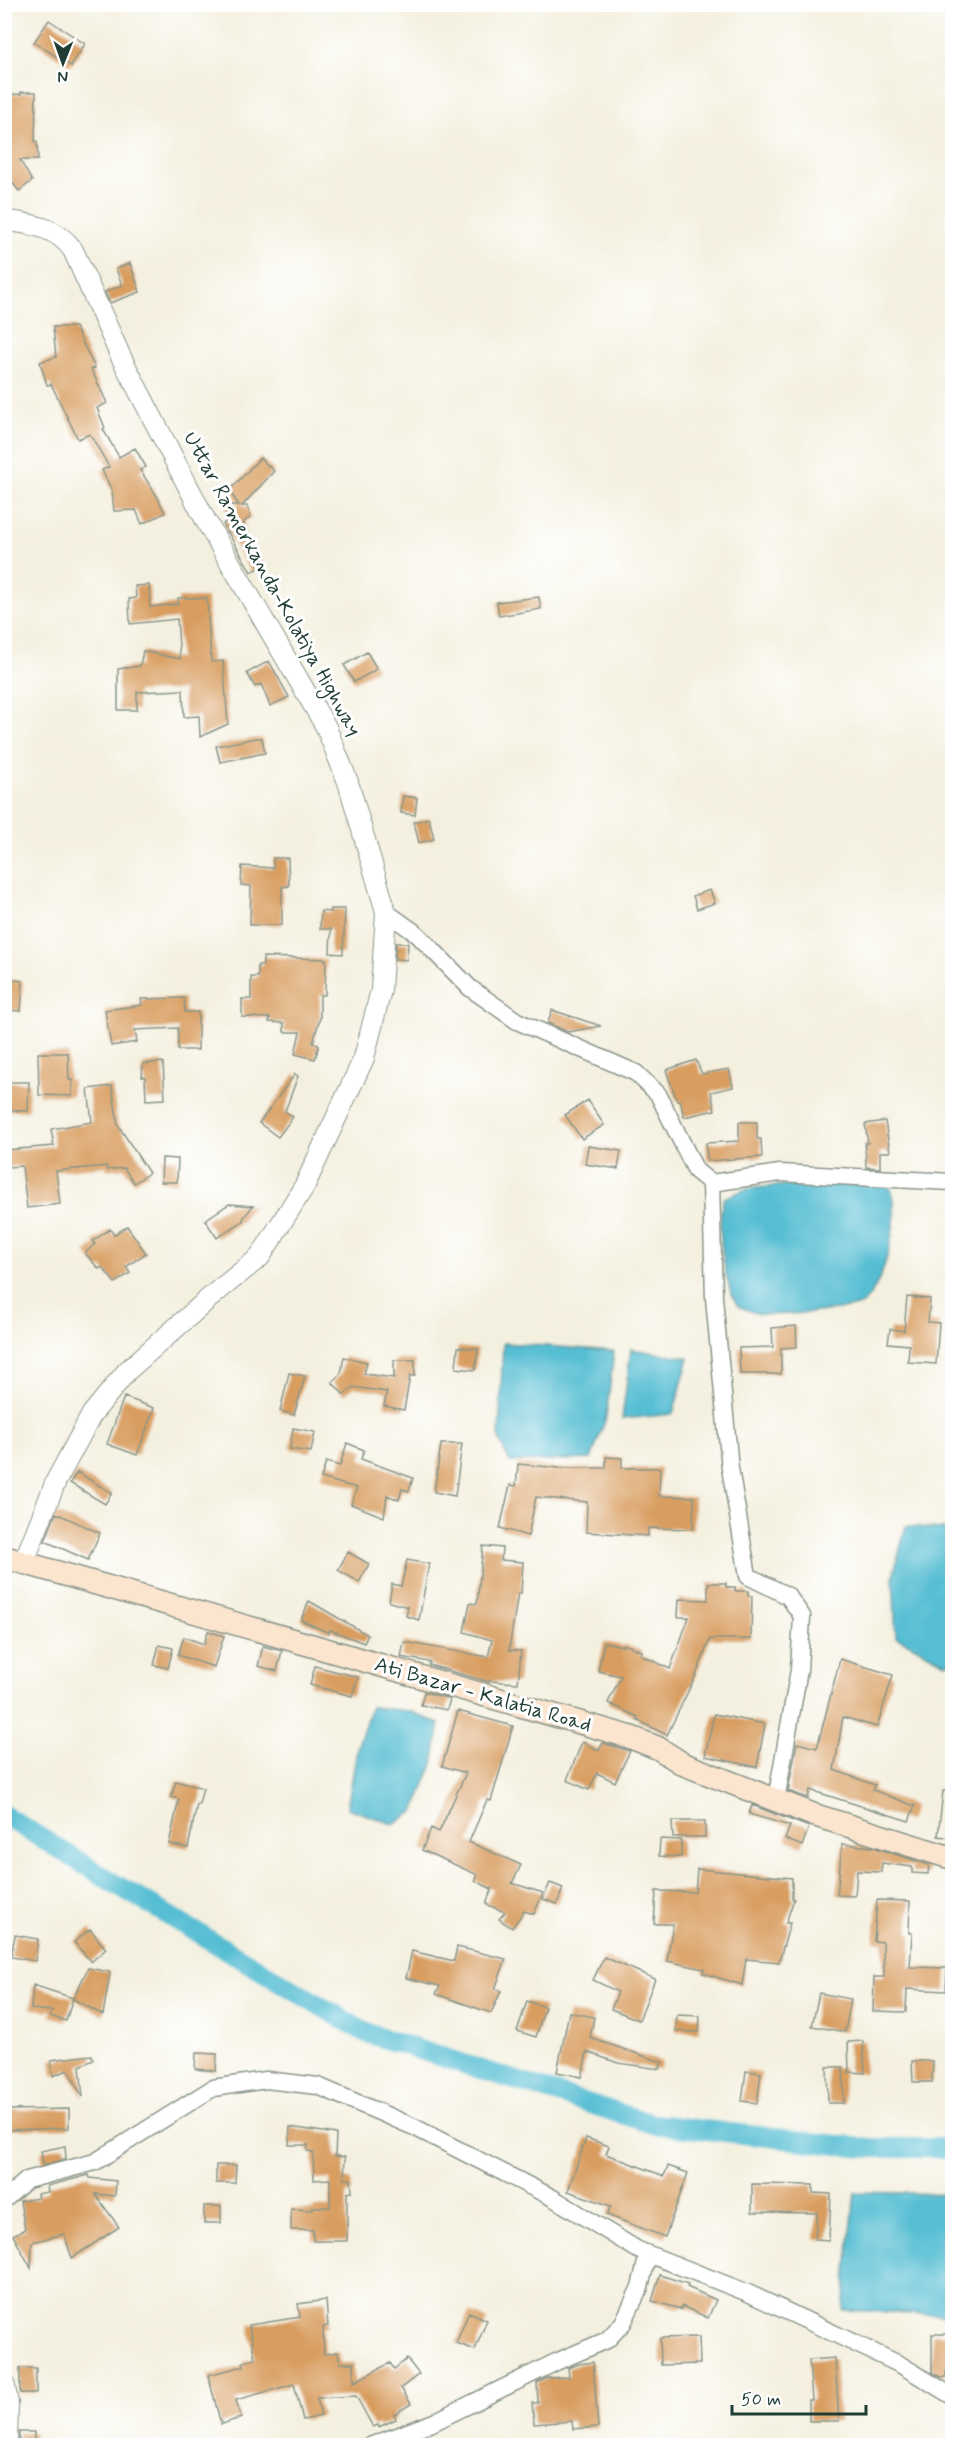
<svg xmlns="http://www.w3.org/2000/svg" width="957" height="2450" font-family="Mynerve,sans-serif">
	<rect width="100%" height="100%" fill="#fff"/>
	<filter id="ink" filterUnits="userSpaceOnUse"><feTurbulence type="fractalNoise" baseFrequency=".0167" numOctaves="2"/><feDisplacementMap in="SourceGraphic" scale="12" xChannelSelector="R" yChannelSelector="G"/><feConvolveMatrix kernelMatrix="1 2 1 2 8 2 1 2 1" color-interpolation-filters="sRGB"/></filter>
	<filter id="wash" filterUnits="userSpaceOnUse"><feTurbulence type="fractalNoise" baseFrequency=".008" numOctaves="4" result="noise"/><feDisplacementMap in="SourceGraphic" scale="24" xChannelSelector="R" yChannelSelector="G"/><feGaussianBlur stdDeviation="1.35" result="paint"/><feColorMatrix in="noise" values="0 0 0 0 0 0 0 0 0 0 0 0 0 0 0 0 0 1.4 0 .05"/><feComposite in="paint" operator="in"/></filter>
	<g filter="url(#wash)">
		<rect width="100%" height="100%" fill="#f4f0df"/>
		<path fill="#56bed3" stroke="#3a7e84" stroke-width="1.5" d="M814,1182L889,1187L892,1191C900,1217 885,1285 863,1303C854,1311 775,1316 760,1314C753,1313 745,1309 738,1306C724,1285 715,1222 724,1198L746,1189Z
			M503,1343L614,1351L606,1418L591,1459L510,1462L499,1439Z
			M631,1349L689,1358L673,1414L622,1419Z
			M906,1526L952,1530V1663H946L896,1637L893,1576Z
			M371,1707L409,1711L440,1724L433,1764L414,1812L393,1824L347,1808L358,1745Z
			M855,2192L952,2194V2315L843,2310Z"/>
		<g fill="none" stroke-linecap="round" stroke-linejoin="round">
			<path stroke="#56bed3" stroke-width="20" d="M4,1815L112,1882L366,2033L653,2124L864,2148H952"/>
		</g>
		<g id="blocks">
			<path fill="#d89d5e" d="M49,20L85,44L71,66L34,42Z
				M21,92H36L35,142H37L38,160H20L32,181L19,191L8,177L7,141H4V95L21,94Z
				M130,263L140,292L110,303L105,292L122,285L116,269Z
				M53,327H75L95,368L91,369L107,403L97,408L105,428L103,429L119,457L135,448L146,467L140,470L157,496L165,513L142,524L136,510L114,511L112,491L102,470L109,467L90,434L78,439L51,384L47,385L40,362L56,357Z
				M260,458L274,471L242,506H247L251,517L244,522L245,536L264,566L251,572L223,524L227,521L226,505H239L229,491Z
				M149,585L150,607L178,604V598H207L211,662L223,661L228,724L200,737L199,716L184,717L183,690L137,692V710H118V669L140,666L143,651L180,659L177,619L130,624L129,599L136,598L135,586Z
				M539,597L541,609L499,616L497,602Z
				M367,652L377,669L354,682L344,665Z
				M269,661L289,697L270,706L261,684L255,687L247,673Z
				M256,738H262L265,753L220,762L216,746Z
				M403,796L417,798L415,815L401,813Z
				M429,818L434,839L419,843L414,822Z
				M273,858H288L289,886L282,887V925H250L251,886L241,885L242,866L273,868Z
				M710,890L715,903L697,909L693,896Z
				M331,909H345L343,954L330,953L331,929H320L321,911L331,912Z
				M396,943H408L407,960L395,959Z
				M263,957L326,959L325,995H320V1018L313,1043L319,1045L315,1059L295,1054L300,1032H284V1023L269,1022L270,1018L242,1017V999H251V977H258V965H263Z
				M4,979L23,981L21,1011L6,1010L7,994H4Z
				M184,998L185,1012H198V1050H178V1028L135,1030L137,1042L111,1046L105,1010L142,1005L141,999Z
				M552,1010L601,1026L568,1032L548,1023Z
				M38,1053H68L69,1080H72V1096L39,1095Z
				M696,1060L702,1074L729,1069L733,1087L711,1092L715,1110L684,1117L680,1100L677,1101L666,1070Z
				M163,1062L165,1099L146,1100L145,1077H142L143,1064Z
				M295,1074L298,1076L285,1111L293,1117L278,1137L259,1123Z
				M4,1082H29L28,1111L4,1110Z
				M112,1086L118,1125L149,1173L134,1183L124,1168L107,1170L106,1166L56,1171L60,1204L27,1208L22,1166L7,1167L6,1150L54,1146L51,1129L92,1122L88,1089Z
				M588,1100L604,1125L582,1139L565,1115Z
				M885,1121L890,1152H880V1168L866,1167L865,1143H868L865,1124Z
				M739,1122H757V1139H761L762,1157L707,1161L706,1143L739,1141Z
				M588,1146L621,1151L618,1169L585,1164Z
				M162,1158L178,1159L177,1182H161Z
				M229,1204L253,1206L244,1217L243,1221L217,1238L205,1220Z
				M127,1226L146,1253L126,1267L130,1273L115,1283L102,1267L99,1269L85,1253L95,1244L93,1241L110,1229L114,1235Z
				M907,1297L930,1299L928,1322L939,1323L936,1364L908,1362L909,1345L888,1343L890,1329L904,1331Z
				M796,1326L797,1347L781,1348V1374H740L739,1348L773,1347L772,1328Z
				M458,1347L478,1349L475,1370L456,1368Z
				M344,1357L367,1362L364,1374L394,1378V1360H415V1376H410L404,1410L384,1406L387,1392L353,1387L344,1395L332,1382L341,1373Z
				M289,1373L305,1376L294,1415L280,1411Z
				M124,1397L154,1408L137,1455L107,1444Z
				M293,1428L315,1432L311,1452L290,1449Z
				M347,1443L364,1450L361,1459L413,1478L409,1491L402,1489L399,1500L387,1495L384,1517L351,1504L357,1488L321,1478L326,1462L340,1466Z
				M441,1444H462L455,1496L434,1492Z
				M606,1457L622,1458V1468H660L659,1496L694,1497L693,1529L648,1528V1536L586,1532L587,1502L536,1497L528,1536L500,1528L510,1485L516,1486L518,1464L560,1468H606Z
				M77,1472L112,1493L105,1504L70,1483Z
				M56,1513L100,1533L88,1560L45,1541Z
				M483,1546L502,1548L501,1560L523,1562L521,1593H518L509,1650L521,1651L518,1683L489,1681V1682L429,1665L430,1662L401,1657L404,1642L488,1657L492,1640L464,1632L470,1603L477,1604Z
				M348,1552L369,1564L359,1582L338,1570Z
				M407,1560L429,1564L419,1620L406,1616L408,1607L389,1602L392,1584L401,1586Z
				M708,1583H726V1587H735V1591H748V1596H752L751,1639H710L697,1673L667,1735L637,1720L638,1717L608,1703L621,1676L598,1671L604,1642L623,1646V1644L642,1651L641,1655L670,1669L689,1617H678L679,1599L708,1600Z
				M309,1601L368,1635L364,1643L330,1630L329,1633L301,1620Z
				M208,1631L224,1636L214,1667L178,1655L184,1637L204,1644Z
				M159,1645L173,1648L168,1668L154,1665Z
				M263,1646L282,1651L277,1671L258,1666Z
				M840,1659L893,1675L877,1727L843,1717L834,1770L875,1785L873,1790L915,1806L909,1821L810,1790L808,1798L788,1791L797,1743L817,1748Z
				M315,1666L358,1677L352,1696L310,1685Z
				M424,1692L450,1699L447,1710L421,1705Z
				M458,1711L513,1726L491,1801L487,1800L469,1842L521,1865L512,1883L543,1893L534,1914L524,1911L512,1928L499,1919L505,1912L486,1904L492,1889L475,1881L478,1875L422,1850L431,1828L439,1832L466,1773L442,1766Z
				M714,1714L765,1724L757,1767L705,1756Z
				M582,1742L599,1750L603,1743L630,1751L615,1782L597,1773L589,1790L567,1780Z
				M176,1781L203,1788L199,1804H197L188,1848L169,1844L179,1799L171,1797Z
				M943,1791H952V1838L938,1836Z
				M752,1805L809,1827L802,1846L785,1839L790,1826L749,1814Z
				M672,1821H705V1837H673Z
				M660,1839L681,1840V1857L659,1856Z
				M842,1844L873,1847L929,1865L928,1874L912,1873V1867L882,1863L881,1872L857,1871L855,1896L837,1895Z
				M697,1869L792,1878V1898L794,1899L786,1923H790L779,1962L746,1959L742,1985L703,1973L704,1969L667,1961L673,1924H654L656,1891L695,1892Z
				M550,1883L563,1888L557,1904L543,1899Z
				M877,1900L910,1901L909,1933H912L910,1967L947,1968L946,1991L907,1989L906,2012L873,2011L874,1977H884L883,1942L874,1941Z
				M90,1929L106,1949L91,1962L74,1942Z
				M15,1935L38,1939L35,1961L11,1957Z
				M457,1947L506,1959L495,1989L501,1991L491,2013L436,1994L440,1986L406,1978L412,1951L454,1961Z
				M604,1957L655,1979L639,2020L611,2009L618,1992L593,1980Z
				M88,1968L110,1972L103,2015L73,1999Z
				M33,1985L73,1998L66,2021L50,2016L52,2011L31,2009Z
				M819,1993L851,1999L845,2032L812,2026Z
				M527,2001L545,2007L536,2037L517,2031Z
				M569,2012L594,2017L590,2038L662,2062L660,2069L618,2063L587,2052L582,2077L557,2072Z
				M677,2015L700,2016L699,2032L676,2031Z
				M863,2041L865,2073L849,2072L848,2042Z
				M196,2053L217,2054L216,2071L195,2069Z
				M92,2055L93,2060L80,2066L83,2097L68,2070L53,2076L51,2060Z
				M912,2061H933L932,2082H913Z
				M827,2067H843L844,2103H828Z
				M746,2071L761,2073L757,2103L742,2101Z
				M69,2109V2128L7,2130L6,2110Z
				M290,2127L336,2134L335,2156L345,2157L344,2179H351L352,2192L347,2193V2241H313V2230H291V2209L313,2210V2207H330V2179L314,2180L313,2152L307,2151L308,2145H289Z
				M586,2138L609,2146L606,2154L664,2176L668,2166L688,2173L665,2237L607,2215L611,2206L568,2191Z
				M65,2146L66,2159L43,2165L41,2151Z
				M216,2165H236L235,2183H216Z
				M89,2175L90,2178L116,2181L115,2196L95,2194L119,2227L72,2258L64,2234L32,2242L31,2268L13,2235L25,2229L20,2201L38,2198L37,2194L48,2192L47,2186Z
				M752,2184L813,2185V2193L831,2194L829,2240L815,2239L817,2213L752,2212Z
				M204,2206H221V2223H204Z
				M660,2275L688,2284L687,2287L716,2300L708,2318L682,2306L681,2309L652,2301Z
				M326,2300L328,2326L323,2327L324,2354L338,2352L340,2363H354V2382L390,2363L394,2369L407,2359L419,2374L401,2388L411,2404L394,2414L396,2419L379,2427L378,2425L373,2427L356,2396L317,2398L321,2416L303,2420L294,2384L236,2400L241,2418L221,2424L208,2375L244,2366L243,2362L255,2359L249,2325L300,2317L298,2304Z
				M469,2312L487,2320L475,2350L456,2343Z
				M932,2334H952V2373L946,2372V2377H941L932,2372Z
				M699,2337L700,2364L661,2365L660,2338Z
				M835,2358L839,2421H809V2400H812L809,2360Z
				M593,2362L598,2427L573,2429L572,2421L534,2424L532,2403H538L537,2383L547,2378L569,2377L568,2368L579,2364Z
				M20,2368H36V2393H20Z
				M19,2432H34V2445H19Z"/>
		</g>
	</g>
	<g filter="url(#ink)">
		<use href="#blocks" fill-opacity="0" stroke="#8a968a" stroke-width="1.5"/>
		<g fill="none" stroke-linecap="round" stroke-linejoin="round">
			<g stroke="#8a968a" stroke-width="19">
				<path id="minor" d="M386,912L417,934L470,988L517,1021L636,1073L658,1094L696,1171L711,1183L780,1173L952,1182
					M711,1183L714,1298L730,1468L748,1576L788,1596L802,1616L799,1670L776,1800
					M4,2200L27,2180L95,2162L213,2088L266,2080L318,2086L414,2127L553,2198L638,2250L748,2293L901,2365L952,2396
					M370,2446L434,2422L556,2362L607,2340L623,2323L640,2287L648,2254"/>
			</g>
			<g stroke="#8a968a" stroke-width="22">
				<path id="tertiary" d="M4,220C32,225 56,226 73,250L121,357L207,523L326,727L348,782L386,912L381,990L364,1058L305,1185L260,1257L214,1294L127,1371L92,1414L56,1481L23,1564
					M4,2382L8,2403L7,2446"/>
			</g>
			<g stroke="#8a968a" stroke-width="25">
				<path id="secondary" d="M4,1557L630,1737L658,1748L683,1764L814,1815L952,1858"/>
			</g>
			<use href="#minor" stroke="#fff" stroke-width="16"/>
			<use href="#tertiary" stroke="#fff" stroke-width="20"/>
			<use href="#secondary" stroke="#fce5cf" stroke-width="22"/>
		</g>
	</g>
	<g text-anchor="middle" dominant-baseline="central" stroke-width="6" stroke-linejoin="round" paint-order="stroke">
		<g font-size="21" fill="#1f3d34" stroke="#fff">
			<text transform="translate(272 584) rotate(61)">Uttar Ramerkanda-Kolatiya Highway</text>
			<text transform="translate(483 1695) rotate(16)">Ati Bazar - Kalatia Road</text>
		</g>
	</g>
	<rect width="957" height="2450" fill="none" stroke="#fff" stroke-width="24"/>
	<g transform="translate(63 63) rotate(181)" stroke="#ffffff" stroke-width="4.5" paint-order="stroke">
	<path d="M0-4.5L10 22L0 15L-10 22Z" fill="#1f3d34"/>
	<text y="-9" font-size="16" font-weight="bold" text-anchor="middle" fill="#1f3d34">N</text>
	</g>
	<path d="M732 2405v9h134v-9" fill="none" stroke="#1f3d34" stroke-width="3"/>
	<text x="741" y="2405" font-size="18" fill="#1f3d34" stroke="#ffffff" stroke-width="4.5" paint-order="stroke">50 m</text>
</svg>
